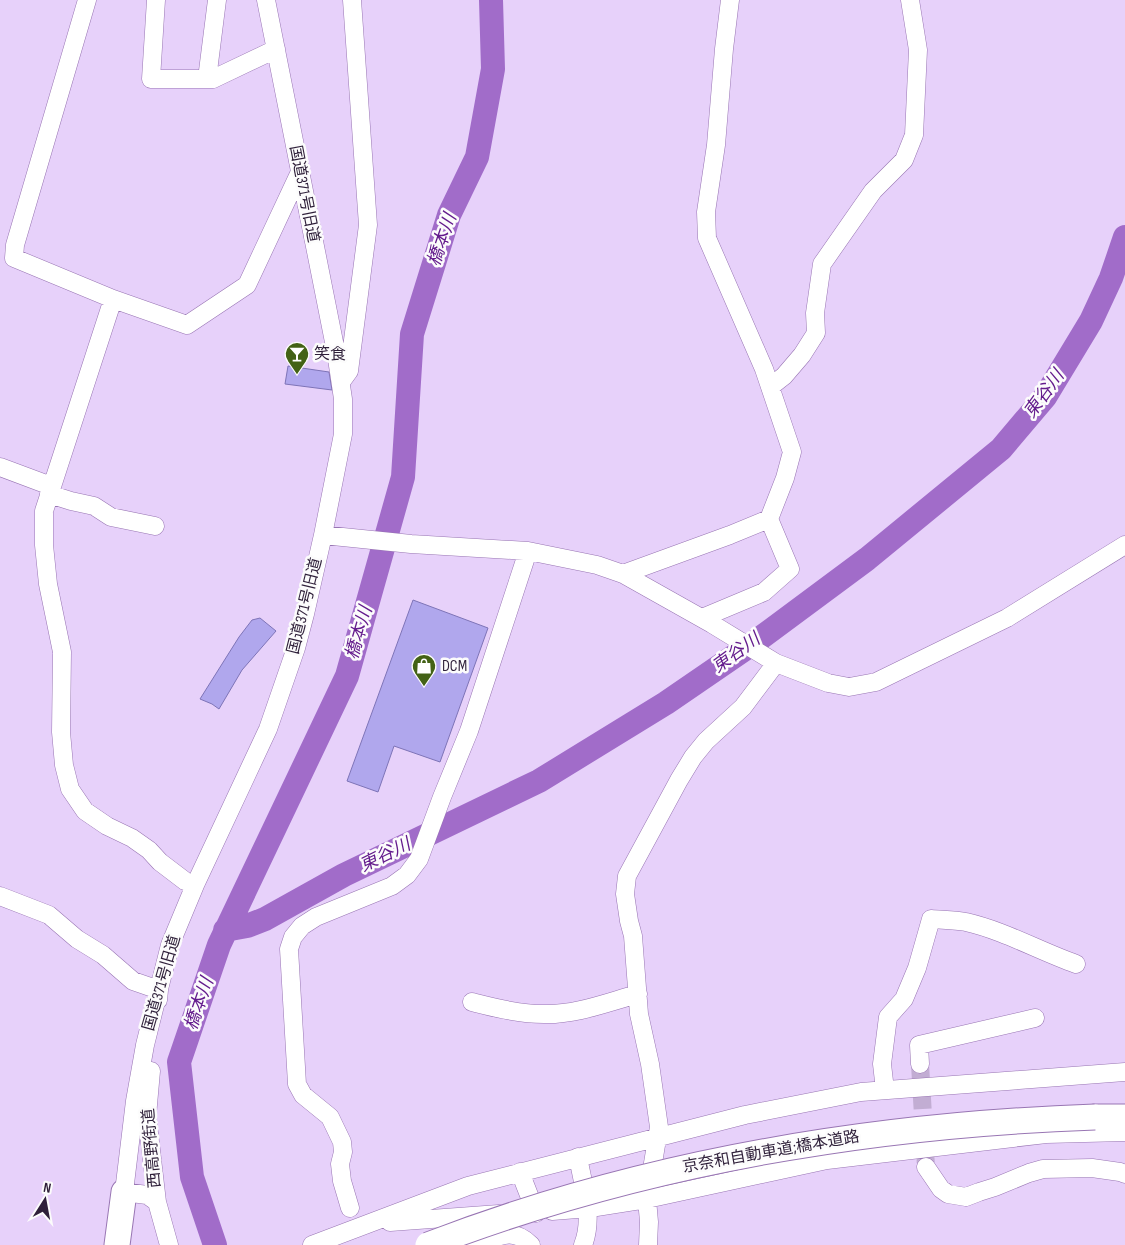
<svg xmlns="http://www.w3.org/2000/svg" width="1125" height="1245" font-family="'Sofia Sans Condensed','Noto Sans JP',sans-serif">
	<rect width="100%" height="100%" fill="#e7d1fa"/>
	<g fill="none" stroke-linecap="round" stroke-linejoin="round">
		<path stroke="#a16cc9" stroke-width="24" d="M225,930L247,926L265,919L344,875L539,781L666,703L755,642L867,559L1001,449L1045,397L1091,321L1111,278L1125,237
			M215,1245L192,1177L179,1062L219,945L347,676L403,477L412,334L449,215L477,157L493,69L491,0"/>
	</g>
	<path fill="#b0a7ed" stroke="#7e74b7" d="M288,366L329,372L332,390L285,384Z
		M413,600L488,628L440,762L394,746L378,792L347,781Z
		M260,618L276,631L242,670L219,709L212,704L200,699L239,637L252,620Z"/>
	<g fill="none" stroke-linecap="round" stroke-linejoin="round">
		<path stroke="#c2add3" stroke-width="18" stroke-dasharray="18 9" stroke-linecap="butt" d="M920,1064L926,1167"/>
		<g stroke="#9875b3" stroke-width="19">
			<path id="minor" d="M87,0L15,245L14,258L113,299L187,325L247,285L299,174
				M156,0L151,79H213L276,49
				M207,79L217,0
				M113,299L44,511V545L48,584L62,652L61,732L64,765L70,789L85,811L107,826L132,838L149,850L160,862L185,881L195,885
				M341,382L349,371L368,225L352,0
				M770,387L784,376L802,355L816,333L815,313L822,264L873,191L904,160L914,135L918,50L910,0
				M0,467L51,486
				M49,494L71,501L94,506L111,517L155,526
				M323,535L411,544L528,551L597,565L623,574L712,624L776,663L828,683L849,687L876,682L1007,618L1125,545
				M623,574L730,535L769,519L785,478L792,452L764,369L707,238L706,212L716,145L724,49L730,0
				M702,618L764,592L790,569L769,519
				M0,896L49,915L77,939L103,955L133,981L159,990L158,1000
				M472,1002C496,1008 519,1014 544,1014C576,1015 608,1002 638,994
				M920,1064L919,1045L1035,1018
				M151,1071L147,1116L157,1202L169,1245
				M885,1090L882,1064L888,1017L904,999L917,968L931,919C943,920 955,920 966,922C1005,931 1039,951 1076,964
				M578,1157C583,1185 594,1218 583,1245
				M926,1167L941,1189L948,1194L966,1197L979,1192L995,1187L1029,1173L1043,1169L1092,1168L1120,1172L1125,1174
				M520,1172L536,1213
				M157,1202L147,1195L124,1192L135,1101L145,1045L170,945L195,885L268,729L296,648L305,614L323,535L343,434V399L336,352L266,0
				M350,1208L342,1181L340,1164L343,1152L342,1142L330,1117L303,1095L297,1084L289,949L293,937L302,926L316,917L392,886L407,875L419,859L442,797L469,731L528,551
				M552,1211L590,1208L647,1199L827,1160L1046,1134L1125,1132
				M390,1222L499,1214
				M312,1245L468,1186L745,1115L861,1092L1125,1072
				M476,1245C498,1237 512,1226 531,1245
				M648,1245L649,1222L647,1199L659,1127L650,1064L639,1014L633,936L629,921L625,894L627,876L679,780L693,757L706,741L743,707L776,663"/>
		</g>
		<g stroke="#9875b3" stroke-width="27">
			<path id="highway" d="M1095,1117H1125
				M117,1245L124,1192"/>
		</g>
		<use href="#minor" stroke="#fff" stroke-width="18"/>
		<use href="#highway" stroke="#fff" stroke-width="25"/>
		<g stroke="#9875b3" stroke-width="27" stroke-linecap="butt">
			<path id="highway-bridge" d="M428,1245C641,1163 868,1125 1095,1117"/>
		</g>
		<use href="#highway-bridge" stroke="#fff" stroke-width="25"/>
	</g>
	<defs>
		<g id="bar-pin" transform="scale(1.25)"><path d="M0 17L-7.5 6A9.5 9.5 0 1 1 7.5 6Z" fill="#436216" stroke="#fcfcfc"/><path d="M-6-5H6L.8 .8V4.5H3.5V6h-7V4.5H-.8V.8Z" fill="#fff"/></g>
		<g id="shop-pin" transform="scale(1.25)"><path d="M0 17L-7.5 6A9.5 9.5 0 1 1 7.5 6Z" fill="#436216" stroke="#fcfcfc"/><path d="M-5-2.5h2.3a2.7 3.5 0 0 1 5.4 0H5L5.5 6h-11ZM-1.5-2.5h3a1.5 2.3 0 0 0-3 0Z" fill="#fff"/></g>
	</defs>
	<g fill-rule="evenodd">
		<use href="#bar-pin" x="297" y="354"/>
		<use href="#shop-pin" x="424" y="666"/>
	</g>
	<g text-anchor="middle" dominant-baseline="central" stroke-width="5" stroke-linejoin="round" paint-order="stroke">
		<g font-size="16" fill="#2e1f39" stroke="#fcfcfc">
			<text transform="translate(304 194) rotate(79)">国道371号旧道</text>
			<text transform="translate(305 606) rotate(-76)">国道371号旧道</text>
			<text transform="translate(162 983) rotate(-74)">国道371号旧道</text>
			<text transform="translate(152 1148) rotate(-95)">西高野街道</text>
			<text transform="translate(771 1152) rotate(-10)">京奈和自動車道;橋本道路</text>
		</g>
		<g font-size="16" fill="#2e1f39" stroke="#fcfcfc" text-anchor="start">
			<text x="314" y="354">笑食</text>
			<text x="442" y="666">DCM</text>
		</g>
		<g font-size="18" font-style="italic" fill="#641c8d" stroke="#fcfcfc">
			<text transform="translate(442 240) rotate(-71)">橋本川</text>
			<text transform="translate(1044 394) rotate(-54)">東谷川</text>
			<text transform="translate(359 633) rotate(-74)">橋本川</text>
			<text transform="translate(736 653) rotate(-36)">東谷川</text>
			<text transform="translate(385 855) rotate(-26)">東谷川</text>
			<text transform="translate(199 1004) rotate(-71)">橋本川</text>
		</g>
	</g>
	<g transform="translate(45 1200) rotate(11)" stroke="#fcfcfc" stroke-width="4" paint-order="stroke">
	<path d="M0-4L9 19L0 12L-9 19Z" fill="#2e1f39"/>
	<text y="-8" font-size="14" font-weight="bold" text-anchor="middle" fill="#2e1f39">N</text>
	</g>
</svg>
